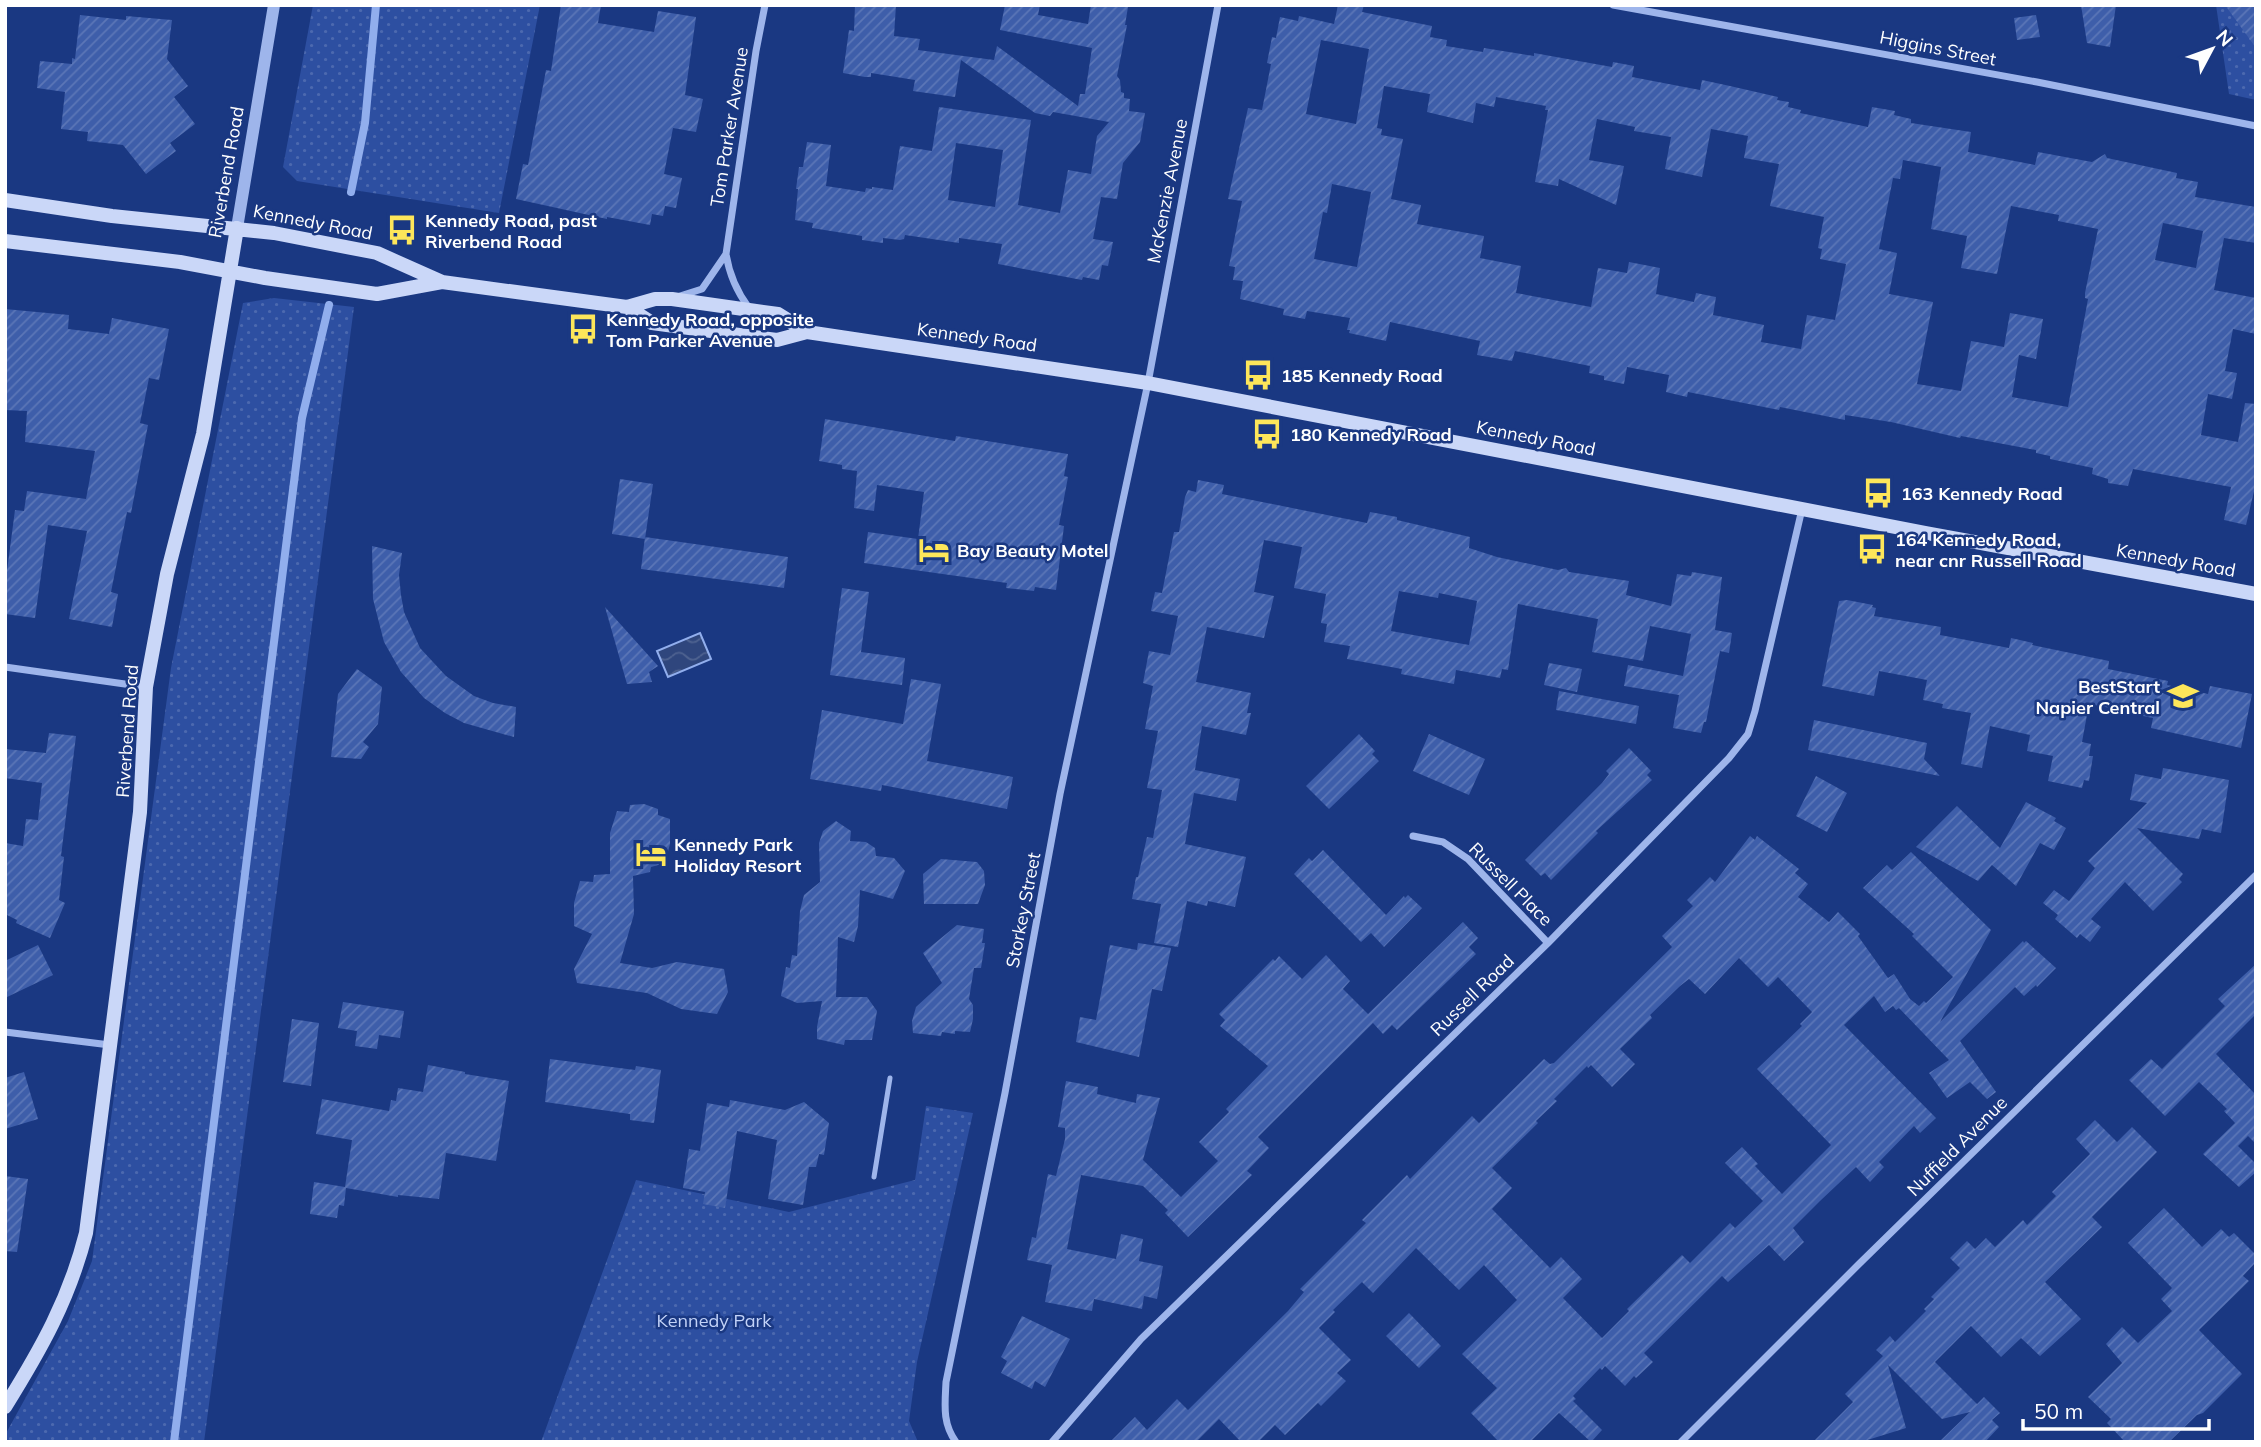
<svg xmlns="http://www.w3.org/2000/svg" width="2261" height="1447" font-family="Mulish,sans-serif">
	<defs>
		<pattern id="park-dots" width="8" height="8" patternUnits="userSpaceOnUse" patternTransform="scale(1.75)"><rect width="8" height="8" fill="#2d4fa1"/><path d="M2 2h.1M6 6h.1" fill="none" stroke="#4c69af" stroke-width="1.8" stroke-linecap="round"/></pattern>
		<pattern id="water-waves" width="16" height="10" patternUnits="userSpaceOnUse" patternTransform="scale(1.75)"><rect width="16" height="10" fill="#2f467d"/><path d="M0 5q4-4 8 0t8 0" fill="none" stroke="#4e6290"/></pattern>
		<pattern id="building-hatch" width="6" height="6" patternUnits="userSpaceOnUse" patternTransform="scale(1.75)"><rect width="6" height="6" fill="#3e5eaa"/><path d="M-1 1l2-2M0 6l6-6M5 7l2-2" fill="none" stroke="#5b76b7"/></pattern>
	</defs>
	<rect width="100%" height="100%" fill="#1a3882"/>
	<path fill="url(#park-dots)" d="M313,5H540L499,213L297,181L283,167Z
		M2216,5H2256V100L2229,94Z
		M274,298L354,307L204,1442H5V1435L68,1321L92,1261L171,668L243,303Z
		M926,1106L973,1113L917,1362L909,1421L918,1442H541L636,1180L789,1212L915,1180Z"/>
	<path fill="url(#water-waves)" stroke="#91aeed" stroke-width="2" d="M700,633L711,659L668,677L657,651Z"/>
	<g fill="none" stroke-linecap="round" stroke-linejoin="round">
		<path stroke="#91aeed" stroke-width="8" d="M351,192L365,123L376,5
			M174,1442L302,418L329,305"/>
	</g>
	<path fill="url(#building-hatch)" fill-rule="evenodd" d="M561,5H601L598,23L654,32L658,11L696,17L685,95L703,99L696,132L673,128L664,174L682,178L676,208L665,206L663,216L652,214L650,225L607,217V219L516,199L523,164L528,165L546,70L551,71Z
		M855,5H896L894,36L920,39L918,50L994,60L997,46L1078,106L1080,94H1085L1092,48L1000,30L1005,5H1040L1038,15L1088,24L1091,5L1128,7L1125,25H1127L1117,76L1120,80L1121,92L1124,93V98L1130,99L1129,111L1145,113L1140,142L1123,163L1117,199L1101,197L1093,239L1113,242L1108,266L1102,265L1099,280L1083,277L1082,280L998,264L1002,244L959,238V243L905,235L904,239L900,240L883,238V243L862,240V236L812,228L813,223L795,220L798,189H796L799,167H803L807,142L831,145L826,186L865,192L866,188L872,189V187L893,190L900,146L932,151L939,107L1031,120L1018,205L1060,213L1068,170L1091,174L1097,136L1109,122L1053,112L1050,116L1035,113L961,60L955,97L913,91L915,80L871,73V77H865L843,73L849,30L854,31ZM956,143L1003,150L995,207L948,200Z
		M1338,5H1364L1362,12L1432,26L1430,37L1447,40L1446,46L1483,52L1484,48L1534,56V53L1612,67L1613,62L1634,66L1632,77L1700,90L1702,80L1730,86L1778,97L1777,100L1789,102L1788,107L1801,110L1800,113L1868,127L1872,107L1895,111L1894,115L1911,119V123L1971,132L1968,152L2035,165L2038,152L2092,162L2105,154L2107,158L2177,173L2176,178L2198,182L2195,197L2256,207V243L2224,238L2214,290L2256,298V334L2233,329L2225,371L2237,373L2232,399L2208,394L2201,435L2238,442L2245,403L2256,404V483L2246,525L2224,520L2231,487L2133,469L2128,486L2108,483V479L2092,474L2093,468L2050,459V456L2036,453V450L1961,436L1960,438L1891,422L1845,415V420L1780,407L1779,410L1688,392L1687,397L1666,392L1669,375L1627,367L1624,384L1604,380V376L1589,373L1590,366L1515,351L1512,361L1477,355L1480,341L1390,322L1386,341L1349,333L1350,330H1347L1350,318L1307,311L1305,319L1283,315L1284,309L1240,299L1243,281L1233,280L1235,267L1229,266L1242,201L1228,199L1248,108L1262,110L1271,64L1267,63L1272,37L1276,38L1280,17L1298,21L1299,16L1334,24ZM1321,40L1369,49L1356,124L1306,114ZM1384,86L1430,94L1427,112L1473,123L1476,103L1494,107L1496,97L1546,106L1545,110H1548L1535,182L1558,186L1559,179L1616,205L1624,166L1589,160L1597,119L1635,127L1634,131L1671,137L1665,169L1702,177L1711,129L1748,136L1744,158L1779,164L1770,206L1824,217L1818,248L1822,249L1820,259L1846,264L1835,320L1807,315L1801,349L1761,342L1764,325L1713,315L1716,297L1696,293L1694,302L1656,294L1660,268L1629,262L1627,273L1598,268L1591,307L1516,293L1521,266L1480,258L1484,236L1417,224L1421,205L1391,199L1403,139L1381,135L1382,129L1377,128ZM1903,160L1941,167L1931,229L1967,236L1961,268L1997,274L2011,206L2059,215L2058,221L2098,229L2085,293V298L2088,299L2068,407L2012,397L2019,355L2036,359L2043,319L2010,313L2004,347L1971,341L1961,391L1917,384L1933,302L1889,294L1897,253L1879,249L1893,178L1900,179ZM1332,184L1371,192L1357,267L1314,259L1323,212L1327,213ZM2163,223L2203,231L2196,268L2155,260Z
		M2081,5H2116L2110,47L2087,43Z
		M2225,5H2256V48Z
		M80,15L126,20V16L172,20L167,59L188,86L174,97L195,124L170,143L176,151L146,174L123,145L87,141L88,132L61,129L65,92L37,88L40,61L72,64V58L75,59Z
		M2036,15L2040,37L2017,40L2014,18Z
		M5,309L69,315L68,329L109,334L112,318L169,329L159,380L149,378L140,423L148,425L131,513L127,512L111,592L118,594L112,627L69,619L87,531L48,525L35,618L5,614V586L15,510L24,511L27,491L86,499L95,451L25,442L27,411L5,410Z
		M825,419L955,441L956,436L1068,454L1064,476L1068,477L1059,525L1064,526L1056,590L1035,587L1034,591L1006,588L1007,583L864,563L868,532L918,539L924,492L877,485L874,511L854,508L857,471L842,469V465L819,461Z
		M620,479L653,484L645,539L612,534Z
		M1198,480L1224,485L1222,494L1367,523L1370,512L1397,517V520L1470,537L1469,548L1497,557L1558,570L1566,568L1569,572L1629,581L1626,595L1671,606L1677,574L1691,576L1692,572L1722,577L1715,630L1732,633L1729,653L1720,651L1706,722H1704L1701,733L1673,728L1679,695L1624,686L1628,665L1683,676L1691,634L1650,626L1643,661L1592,652L1598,619L1518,604L1508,670L1502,669L1500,678L1456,670L1454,684L1401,674L1402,669L1347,659L1350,646L1324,642L1327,624L1321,623L1326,594L1294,588L1302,547L1264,540L1254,592L1274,596L1264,638L1207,627L1196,682L1251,693L1247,713H1251L1246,735L1202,726L1195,770L1240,779L1236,801L1194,793L1185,844L1246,857L1235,907L1208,901L1207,906L1187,901L1178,947L1154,943L1161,904L1132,899L1136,877H1138L1147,837L1153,838L1162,790L1147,788L1158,731L1145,729L1153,686L1143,683L1149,651L1170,655L1178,616L1151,611L1155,592L1162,593L1174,532H1179L1185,497L1188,490L1196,492ZM1399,591L1438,598L1439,593L1477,601L1469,645L1391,631Z
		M645,537L788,557L784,588L641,569Z
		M372,546L402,553L399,575L401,595L404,612L420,648L446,676L474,696L493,703L516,707L514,737L464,723L445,713L424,698L401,672L384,642L373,599Z
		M842,588L869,592L861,652L905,658L902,685L830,675Z
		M1847,600L1873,605L1872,607L1876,608L1874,616L1941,627L1940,635L2009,648L2011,638L2033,643L2032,645L2109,661L2108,669L2168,681L2167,685L2208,694L2210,686L2252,694L2241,748L2151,728L2153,718L2143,716L2144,714L2089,704L2082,742L2091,744L2089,756H2093L2089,781L2084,780L2082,788L2048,781L2053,756L2027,751L2030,735L1990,726L1982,768L1961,764L1971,713L1942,708L1943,704L1923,700L1927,680L1879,671L1874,696L1822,686L1839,601Z
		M605,607L658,666L649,672L652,682L627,684Z
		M1549,663L1582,669L1577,692L1544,685Z
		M357,669L382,687L378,724L363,742L369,747L361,759L331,757L338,694Z
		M911,679L941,684L927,761L1013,777L1007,809L882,785L881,791L810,779L822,710L903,724Z
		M1559,691L1639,706L1636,724L1556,710Z
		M1814,720L1927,743L1924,759L1940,776L1808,750Z
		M49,733L76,736L61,856L64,857L59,900L65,903L50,938L16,923L17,920L5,914V843L23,846L26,819L38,820L42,783L5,778V749L46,753Z
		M1359,734L1375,751L1372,754L1379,761L1329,809L1306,786Z
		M1429,734L1485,759L1469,795L1413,771Z
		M1629,748L1651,771L1647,775L1652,780L1596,831L1598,833L1551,880L1545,873L1541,876L1525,860L1602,783L1609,774L1606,771Z
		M2163,768L2229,780L2221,833L2202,829L2199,839L2137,828L2183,874L2179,879L2182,882L2153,911L2125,882L2091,919L2101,927L2090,942L2080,934L2077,938L2055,919L2058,915L2043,903L2054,890L2069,901L2095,868L2088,861L2147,803L2130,800L2135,774L2161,779Z
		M1816,776L1847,793L1827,832L1796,816Z
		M2026,802L2056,818L2054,821L2066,828L2054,850L2040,843L2016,886L1992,865L1978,881L1916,847L1957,806L2000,848Z
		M644,804L658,809V815L670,819V844L665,863L651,867L650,872L633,876L634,914L620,963L652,968L677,962L724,969L728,992L717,1014L681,1009L647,993L577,983L574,969L592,934L574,926V903L580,881L593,882L594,875L610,874V833L617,811L629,812L630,805Z
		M836,821L851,831L850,841L866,842L875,848L876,856L894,858L905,871L893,899L860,890L858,926L854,942L838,937L836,997H867L877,1011L872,1040H845L844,1045L817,1039V1027L822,1001L797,1003L781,996L786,967L790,968L792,955L797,956L800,911L804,895L820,882L819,843L823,831Z
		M1750,836L1755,840L1757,836L1799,869L1795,873L1808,884L1798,897L1829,922L1838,912L1860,934L1858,936L1888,978L1894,974L1910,999L1919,1006L1924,1001L1926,1003L1953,977L1912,936L1914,934L1863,888L1887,865L1892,870L1911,852L1991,930L1940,1022L2023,941L2024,943L2026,941L2056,968L2037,987L2036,985L2024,996L2015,987L1960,1041L1996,1092L1987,1099L1970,1082L1947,1098L1929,1073L1949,1060L1899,1008L1896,1010L1893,1006L1885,1012L1874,996L1844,1025L1936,1118L1920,1133L1914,1126L1879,1162L1884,1167L1870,1182L1856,1167L1820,1201L1793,1228L1804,1242L1784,1261L1769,1245L1728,1282L1722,1276L1644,1353L1653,1362L1636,1378L1634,1376L1625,1386L1605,1366L1602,1370L1600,1368L1573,1396L1576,1399L1573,1401L1602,1430L1591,1442L1559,1413L1530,1442H1499L1471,1413L1497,1388L1462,1354L1517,1300L1484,1265L1459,1290L1416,1248L1373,1293L1362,1282L1333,1310L1335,1312L1319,1328L1351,1360L1337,1373L1346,1381L1321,1406L1318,1403L1285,1435L1275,1425L1258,1442H1241L1219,1419L1196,1442H1110L1135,1417L1147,1430L1177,1399L1188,1410L1288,1311L1304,1292L1300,1289L1366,1223L1362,1220L1407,1175L1410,1179L1472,1116L1479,1123L1544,1059L1550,1064L1554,1063L1672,947L1662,936L1693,906L1687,900L1710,877L1715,882ZM1739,958L1768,987L1778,977L1812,1012L1800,1024L1802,1026L1757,1069L1831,1145L1782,1194L1755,1166L1758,1164L1742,1147L1725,1163L1763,1201L1735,1228L1730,1223L1690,1263L1682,1255L1627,1309L1629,1311L1602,1338L1563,1298L1582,1279L1561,1257L1550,1268L1492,1209L1512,1188L1492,1168L1538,1123L1536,1121L1557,1101L1554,1099L1587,1066L1588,1068L1591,1065L1612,1087L1635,1064L1620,1049L1652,1018L1650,1015L1680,986L1689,979L1705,994Z
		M1323,850L1386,915L1404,896L1405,898L1408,895L1422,908L1384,947L1371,933L1361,942L1294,874L1309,858L1312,861Z
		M941,859L977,862L984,871L985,885L978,904H924L923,874Z
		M1463,922L1478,938L1469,947L1476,954L1397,1030L1392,1025L1383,1034L1373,1023L1258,1137L1269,1148L1247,1171L1252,1175L1188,1237L1165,1213L1168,1210L1143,1186L1081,1175L1067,1249L1116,1259L1121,1234L1143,1239L1139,1261L1163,1266L1157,1299L1144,1296L1142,1309L1094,1299L1092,1311L1045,1302L1052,1265L1027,1260L1032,1237L1036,1238L1048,1174L1056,1176L1065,1139V1128L1058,1127L1066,1081L1098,1087L1097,1094L1136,1103L1137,1094L1160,1098L1143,1160L1181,1197L1218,1161L1199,1142L1229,1112L1226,1109L1268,1066L1220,1026L1225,1020L1219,1014L1273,959L1275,961L1279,956L1302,979L1326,955L1350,981L1343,989L1368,1014Z
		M957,925L984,929L982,943H985L981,968H974L969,999L973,1005V1019L970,1032L955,1031V1034L942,1032L941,1036L913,1033L912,1021L916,1007L942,983L923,953Z
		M1138,943L1171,948L1162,991L1152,989L1139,1057L1076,1042L1080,1017L1096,1020L1110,945L1137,950Z
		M38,945L53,975L5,998V961Z
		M2256,964V1014L2216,1054L2256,1095V1144L2248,1136L2238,1146L2256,1164V1172L2239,1187L2203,1154L2235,1123L2224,1111L2227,1109L2199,1082L2165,1116L2129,1080L2151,1059L2162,1069L2225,1006L2218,999Z
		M343,1002L404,1011L400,1038L379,1035L377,1049L355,1046L357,1031L338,1028Z
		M292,1019L319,1023L311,1086L283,1082Z
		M550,1059L635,1070L636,1066L661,1070L654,1123L630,1120V1114L545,1102Z
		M428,1065L465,1072V1074L509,1081L496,1161L446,1153L439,1199L398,1195V1197L346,1188L344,1206L339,1205L337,1218L310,1214L314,1182L345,1187L352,1140L316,1134L322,1099L389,1111L391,1100L396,1101L398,1088L423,1092Z
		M24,1072L38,1119L5,1129V1078Z
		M730,1100L785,1110L804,1102L829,1123L824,1155L819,1154L816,1167H809L803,1205L768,1199L777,1140L737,1131L725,1208L703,1204L705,1192L683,1188L689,1149L700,1151L707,1103L729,1107Z
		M2095,1120L2117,1142L2132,1127L2157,1152L2092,1217L2102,1227L2045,1282L2081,1319L2040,1356L2021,1338L2001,1357L1971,1326L1935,1362L1977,1404L1984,1397L2000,1413L1992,1420L1999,1427L1985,1442H1939L1970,1412L1942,1419L1888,1365L1906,1428L1861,1442H1813L1853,1402L1845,1394L1883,1356L1876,1350L1890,1336L1895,1342L1926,1311L1924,1309L1934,1299L1931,1297L1960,1268L1950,1258L1967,1241L1975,1249L1986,1238L1995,1247L2023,1220L2027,1225L2056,1196L2052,1192L2090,1154L2076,1139Z
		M5,1176L28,1179L17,1252L5,1251Z
		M2164,1208L2202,1247L2221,1229L2229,1237L2234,1233L2256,1255V1262L2243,1276L2249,1281L2199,1330L2242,1374L2203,1413L2197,1415L2169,1442H2125L2107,1423L2111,1419L2088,1397L2122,1363L2106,1344L2122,1327L2138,1343L2172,1311L2161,1299L2172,1288L2128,1243Z
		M1409,1313L1441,1346L1419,1368L1386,1336Z
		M1022,1316L1070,1339L1045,1387L1035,1381L1032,1389L1001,1373L1007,1361L1001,1357Z"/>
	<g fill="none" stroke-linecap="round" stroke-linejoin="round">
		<path stroke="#9eb5eb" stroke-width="5" d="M874,1177L890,1078"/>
		<path stroke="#9eb5eb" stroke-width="7" d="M1613,5L2037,82L2256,126
			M680,296L702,289L726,254
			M749,308C737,292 729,273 726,254L756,51L765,5
			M5,667L146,687
			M1413,836L1443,842L1468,859L1548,943
			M5,1032L110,1045
			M956,1442C942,1423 945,1404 946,1382L1005,1093L1060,794L1148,383L1218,5
			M1052,1442L1141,1339L1548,943L1729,758L1748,734L1755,711L1802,509
			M1681,1442L1859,1264L2256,875"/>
		<path stroke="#9eb5eb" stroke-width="12" d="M237,228L274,5"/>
		<path stroke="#cad7f8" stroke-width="14" d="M5,200L112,216L274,233L377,253L442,282L627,307L655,299H672L778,314L807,332
			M5,241L180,262L265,278L377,294L442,282
			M627,307L652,323L777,340L807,332L1148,383L1926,533L2256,594
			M5,1407C41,1349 69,1300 86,1233L140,812L146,687L167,574L203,434L237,228"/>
	</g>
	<defs>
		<g id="bus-bare" transform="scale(2.415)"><path d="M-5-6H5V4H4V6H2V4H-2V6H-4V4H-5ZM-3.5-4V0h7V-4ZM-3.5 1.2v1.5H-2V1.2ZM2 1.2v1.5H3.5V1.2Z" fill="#fde65a" stroke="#1a3882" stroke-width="2.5" paint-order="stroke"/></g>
		<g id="hotel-bare" transform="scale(2.415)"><path d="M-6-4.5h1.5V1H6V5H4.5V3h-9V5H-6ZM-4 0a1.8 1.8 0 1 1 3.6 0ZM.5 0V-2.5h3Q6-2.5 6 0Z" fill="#fde65a" stroke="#1a3882" stroke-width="2.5" paint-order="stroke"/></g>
		<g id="school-bare" transform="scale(2.415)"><path d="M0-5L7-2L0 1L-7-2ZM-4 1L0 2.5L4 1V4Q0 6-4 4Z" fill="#fde65a" stroke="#1a3882" stroke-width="2.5" paint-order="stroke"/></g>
	</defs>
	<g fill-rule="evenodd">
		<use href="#bus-bare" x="402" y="230"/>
		<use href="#bus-bare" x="583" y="329"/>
		<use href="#bus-bare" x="1258" y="375"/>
		<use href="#bus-bare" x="1267" y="434"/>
		<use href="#bus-bare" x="1878" y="493"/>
		<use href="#bus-bare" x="1872" y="549"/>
		<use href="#hotel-bare" x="934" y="550"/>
		<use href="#school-bare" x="2183" y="696"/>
		<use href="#hotel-bare" x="651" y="854"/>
	</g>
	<g text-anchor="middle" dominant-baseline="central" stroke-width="5" stroke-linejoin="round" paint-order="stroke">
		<g font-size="18" fill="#fff" stroke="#1a3882">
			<text transform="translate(1938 48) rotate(11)">Higgins Street</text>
			<text transform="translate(729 127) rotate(-81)">Tom Parker Avenue</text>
			<text transform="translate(226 172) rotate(-80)">Riverbend Road</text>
			<text transform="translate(1167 191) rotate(-79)">McKenzie Avenue</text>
			<text transform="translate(313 222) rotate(11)">Kennedy Road</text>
			<text transform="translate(977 337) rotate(8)">Kennedy Road</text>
			<text transform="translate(1536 438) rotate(11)">Kennedy Road</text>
			<text transform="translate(2176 560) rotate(10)">Kennedy Road</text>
			<text transform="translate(127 731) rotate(-86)">Riverbend Road</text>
			<text transform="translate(1511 884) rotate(45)">Russell Place</text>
			<text transform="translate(1023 910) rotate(-79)">Storkey Street</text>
			<text transform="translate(1472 995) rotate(-44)">Russell Road</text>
			<text transform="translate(1957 1146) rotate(-45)">Nuffield Avenue</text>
		</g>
		<g font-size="18" font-weight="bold" fill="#fff" stroke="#1a3882" text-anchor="start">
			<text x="425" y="220">Kennedy Road, past<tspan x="425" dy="21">Riverbend Road</tspan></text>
			<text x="606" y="319">Kennedy Road, opposite<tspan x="606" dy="21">Tom Parker Avenue</tspan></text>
			<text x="1281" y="375">185 Kennedy Road</text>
			<text x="1290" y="434">180 Kennedy Road</text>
			<text x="1901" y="493">163 Kennedy Road</text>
			<text x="1895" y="539">164 Kennedy Road,<tspan x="1895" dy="21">near cnr Russell Road</tspan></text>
			<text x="957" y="550">Bay Beauty Motel</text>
			<text x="2160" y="686" text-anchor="end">BestStart<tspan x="2160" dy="21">Napier Central</tspan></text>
			<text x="674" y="844">Kennedy Park<tspan x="674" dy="21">Holiday Resort</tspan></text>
		</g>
		<g font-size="18" fill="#c3d3f8" stroke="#1a3882">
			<text x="714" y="1320">Kennedy Park</text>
		</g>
	</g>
	<rect width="2261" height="1447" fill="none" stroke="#ffffff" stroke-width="14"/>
	<g transform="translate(2212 49) rotate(49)" stroke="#1a3882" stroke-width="5" paint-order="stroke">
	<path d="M0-5L12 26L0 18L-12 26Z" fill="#ffffff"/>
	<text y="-10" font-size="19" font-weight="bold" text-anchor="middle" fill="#ffffff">N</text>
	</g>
	<path d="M2023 1419v10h186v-10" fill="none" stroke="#ffffff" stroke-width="3.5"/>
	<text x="2034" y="1419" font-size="21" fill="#ffffff" stroke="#1a3882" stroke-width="5" paint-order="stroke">50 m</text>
</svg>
